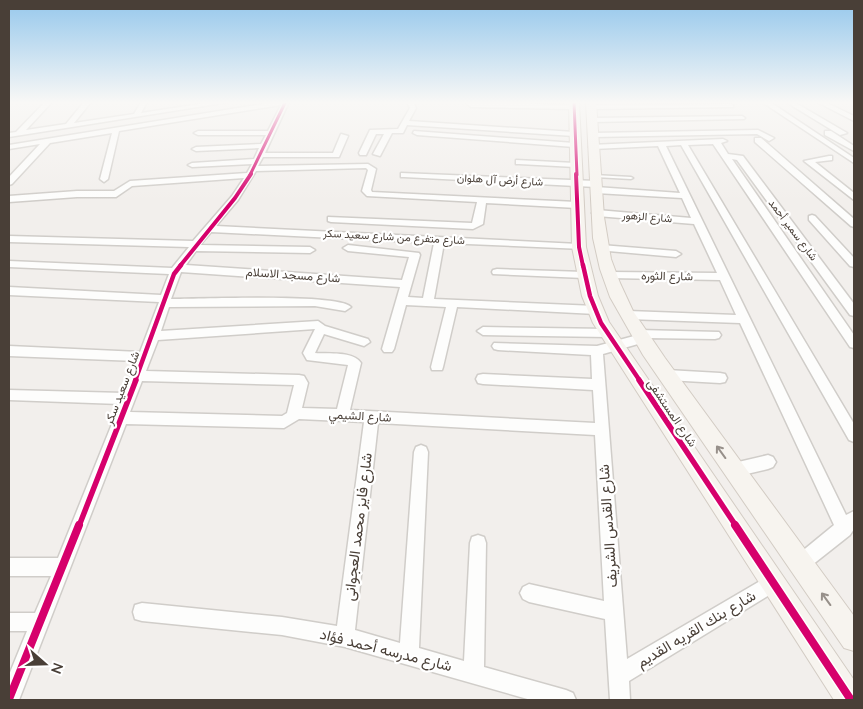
<svg xmlns="http://www.w3.org/2000/svg" width="863" height="709" font-family="'Nunito Sans',Vazirmatn,sans-serif">
	<rect width="100%" height="100%" fill="#f2efec"/>
	<g fill="none" stroke-linecap="round" stroke-linejoin="round">
		<g stroke="#d0cdc9" stroke-width="3">
			<path id="lane" d="M594,175L631,177L633,178L631,179L595,177H594Z"/>
		</g>
		<g stroke="#d0cdc9" stroke-width="3">
			<path id="street" d="M45,102H52L26,130L66,124L84,102H91L74,123L134,114L141,102H147L141,113L212,102H229L9,137V133L16,132Z
				M275,102H291L288,104L265,153H333L341,134L348,136L339,157H263L258,166L368,164L376,169L371,190L372,192L577,202L581,205L577,208L486,203L483,224L473,229L331,222L328,221V217L472,223L477,202L367,196L362,191L368,170L366,168L256,171L238,200L216,226L579,244L583,245V249L444,243L434,299L596,306L602,310L596,314L457,307L443,367L442,370H432L431,367L446,307L406,305L394,349L392,352H384L382,349L400,287L181,272L171,299C197,299 339,293 351,307L345,311L315,306L169,307L161,331L318,321L325,326L368,339L370,342L364,346L324,334L315,353C328,354 354,351 361,363L350,410L595,423L593,390L483,384L478,383L476,379L478,375L483,374L592,379L591,355L498,350L494,349L492,346L494,343L597,346L634,336L633,334L635,331L639,330L719,332L721,335L719,338L715,339L647,338L645,342L603,354L627,659L767,577L773,574L779,577L782,583L779,589L629,681L630,700H610L605,619L529,602L523,599L520,593L523,587L529,584L604,601L595,435L378,423L355,630L400,643L414,452L416,447L421,445L426,447L428,452L419,648L464,661L470,543L472,537L478,535L484,537L486,543L484,667L566,690L573,693L576,700H531L345,647L282,635L142,621L135,619L133,612L135,605L142,603L282,617L337,626L364,422L299,419L284,428L126,424L19,700H9V675L27,631H9V613H35L51,576H9V558H58L120,404L9,400V390L124,393L137,361L9,356V346L140,352L159,302L9,295V287L161,295L169,274L9,267V261L172,268L189,247L9,242V236L193,241L232,196L244,178L132,186L116,197H77L9,202V196L77,191H114L130,181L247,173L252,164L192,167L188,165L192,163L254,159L259,148L196,151L192,149L196,147L261,144L266,135H198L194,133L198,131H268L281,105L119,131L108,179L104,182L100,179L112,133L50,143L12,184L9,185V177L40,144L9,149V145ZM211,232L434,243L423,298L408,297L420,255L419,253L348,245L343,248L348,251L409,257L402,280L186,265L196,251L310,253L315,250L310,247L200,245ZM315,329L303,353L307,360L348,365L337,409L302,408L308,383L304,376L299,375L146,371L158,340ZM142,381L294,385L287,413L282,416L130,412Z
				M407,102H413L416,108L409,121L574,132L578,134L574,136L407,125L403,133H392L380,156L373,154L384,134H376L366,155H360L359,153L370,130L398,129L410,108Z
				M465,102L574,105L577,107L574,109L471,107Z
				M762,102H770L854,158V163Z
				M786,102H794L847,133L840,135Z
				M817,102H825L854,116V121Z
				M731,104L733,105V107L591,109L588,107L591,105Z
				M742,116L745,118L744,119L592,122L589,120L592,118Z
				M758,130L774,138L769,141L757,134L593,137L589,135L593,133Z
				M414,131L574,143L578,145L574,147L417,135L413,133Z
				M825,131H831L854,146V151L825,135Z
				M755,138H761L854,219V227L851,226L755,142Z
				M723,139L727,141L721,143L728,154L743,156L854,304V316L850,315L737,160L732,159L854,335V348L850,347L713,144L688,145L854,424V442L849,440L681,145L666,146L846,515L854,511V529L850,535L807,569L801,572L795,569L792,563L795,557L834,525L740,323L628,319L622,315L628,311L736,315L720,280L609,278L604,275L609,272L717,273L694,224L597,216L592,213L597,210L691,218L682,198L596,193L592,190L596,187L680,193L658,146L593,149L589,147L590,145Z
				M829,156H832V160L815,162L854,193V200L804,161Z
				M516,160L575,163L579,165L575,167L519,164H516Z
				M401,173L596,181L600,184L596,187L404,177H401Z
				M812,215L815,216L854,258V267L850,266L809,220V216Z
				M601,245L676,251L681,254L676,257L597,250V246Z
				M497,269L584,272L589,275L584,278L493,274L492,272L493,270Z
				M483,327L608,329L614,333L608,337L483,335L477,331Z
				M667,370L720,373L725,374L727,378L725,382L720,383L667,380L662,379L661,375L662,371Z
				M768,455L773,457L776,462L773,467L768,469L734,477L729,475L726,470L729,465L734,463Z"/>
		</g>
		<g stroke="#d3ccc4" stroke-width="2">
			<path id="secondary" d="M569,102H579L586,247L598,296L609,322L854,680V700H834L593,323L582,296L572,247Z
				M586,102H596L604,217L611,259L620,283L633,311L665,358L854,616V651L844,648L643,355L610,297L600,269L593,238Z"/>
		</g>
		<use href="#lane" fill="#fdfdfc" fill-rule="evenodd"/>
		<use href="#street" fill="#fdfdfc" fill-rule="evenodd"/>
		<use href="#secondary" fill="#f7f4ef" fill-rule="evenodd"/>
		<g stroke="#fff" stroke-width="5">
			<path id="cycleway-far4" d="M574,102L577,175
				M250,175L285,103"/>
		</g>
		<g stroke="#fff" stroke-width="6">
			<path id="cycleway-far3" d="M576,174L579,247L583,266
				M180,266L235,198L251,174"/>
		</g>
		<g stroke="#fff" stroke-width="8">
			<path id="cycleway-far2" d="M583,265L590,296L601,323L640,381
				M135,381L174,274L181,265"/>
		</g>
		<g stroke="#fff" stroke-width="9">
			<path id="cycleway-far1" d="M639,380L736,526
				M79,526L136,380"/>
		</g>
		<g stroke="#fff" stroke-width="11">
			<path id="cycleway" d="M735,525L851,700
				M9,699L79,525"/>
		</g>
		<use href="#cycleway-far4" stroke="#d6006c" stroke-width="3"/>
		<use href="#cycleway-far3" stroke="#d6006c" stroke-width="4"/>
		<use href="#cycleway-far2" stroke="#d6006c" stroke-width="4.5"/>
		<use href="#cycleway-far1" stroke="#d6006c" stroke-width="5.5"/>
		<use href="#cycleway" stroke="#d6006c" stroke-width="8"/>
	</g>
	<defs><path id="oneway-shaft" d="M-6 0H5M1.5-3L5.5 0L1.5 3" fill="none" stroke-width="1.6" stroke-linecap="round" stroke-linejoin="round" transform="scale(1.25)"/></defs>
	<g stroke="#97908a">
		<use href="#oneway-shaft" transform="translate(721 452) rotate(-126)"/>
		<use href="#oneway-shaft" transform="translate(826 599) rotate(-126)"/>
	</g>
	<linearGradient id="sky" x2="0" y2="1"><stop stop-color="#96c8ec"/><stop offset="0.51" stop-color="#f9f8f6"/><stop offset="1" stop-color="#f9f8f6" stop-opacity="0"/></linearGradient>
	<rect width="863" height="201" fill="url(#sky)"/>
	<g text-anchor="middle" dominant-baseline="central" stroke-width="4.5" stroke-linejoin="round" paint-order="stroke">
		<g font-size="11" fill="#493f37" stroke="#fff">
			<text transform="translate(500 180) rotate(3)">شارع أرض آل هلوان</text>
			<text transform="translate(647 217) rotate(4)">شارع الزهور</text>
			<text transform="translate(793 230) rotate(53)">شارع سمير أحمد</text>
			<text transform="translate(394 237) rotate(3)">شارع متفرع من شارع سعيد سكر</text>
		</g>
		<g font-size="12" fill="#493f37" stroke="#fff">
			<text transform="translate(293 275) rotate(4)">شارع مسجد الاسلام</text>
			<text transform="translate(667 276) rotate(1)">شارع الثوره</text>
			<text transform="translate(122 388) rotate(-69)">شارع سعيد سكر</text>
			<text transform="translate(672 413) rotate(56)">شارع المستشفى</text>
			<text transform="translate(360 416) rotate(3)">شارع الشيمي</text>
		</g>
		<g font-size="15" fill="#493f37" stroke="#fff">
			<text transform="translate(608 526) rotate(-94)">شارع القدس الشريف</text>
			<text transform="translate(358 527) rotate(-83)">شارع فايز محمد العجوانى</text>
			<text transform="translate(696 629) rotate(-31)">شارع بنك القريه القديم</text>
			<text transform="translate(386 650) rotate(14)">شارع مدرسه أحمد فؤاد</text>
		</g>
	</g>
	<rect width="863" height="709" fill="none" stroke="#493f37" stroke-width="20"/>
	<g transform="translate(45 664) rotate(110)" stroke="#ffffff" stroke-width="4" paint-order="stroke">
	<path d="M0-4L9 19L0 12L-9 19Z" fill="#493f37"/>
	<text y="-8" font-size="14" font-weight="bold" text-anchor="middle" fill="#493f37">N</text>
	</g>
</svg>
